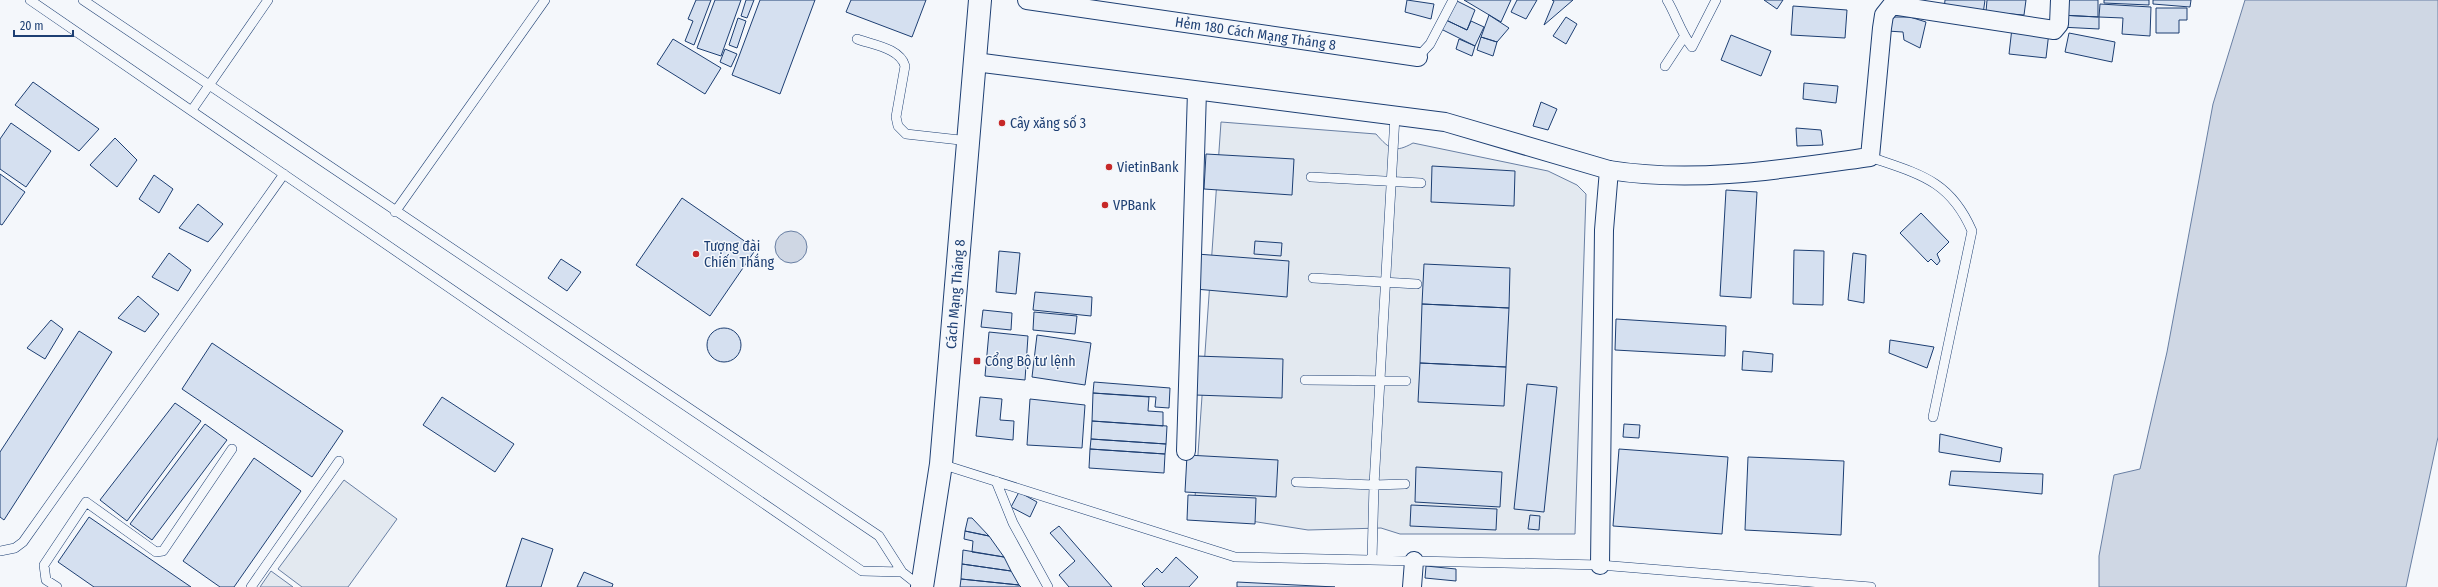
<svg xmlns="http://www.w3.org/2000/svg" width="2438" height="587" font-family="'Fira Sans Condensed',sans-serif">
	<rect width="100%" height="100%" fill="#f4f7fb"/>
	<path fill="#e3e9f0" stroke="#687fa3" d="M1221,122L1376,134C1390,150 1395,153 1413,143L1548,171L1577,185L1586,194L1575,534H1400L1381,528L1308,530L1194,512Z
		M344,480L397,519L348,587H302L278,569Z
		M271,571L293,587H260Z"/>
	<path fill="#cfd7e4" stroke="#687fa3" d="M2245,0H2438V437L2406,587H2099V556L2114,475L2140,469L2167,352L2213,104Z
		M775 247a16 16 0 1 1 32 0a16 16 0 1 1-32 0Z"/>
	<path fill="#d5e0f0" stroke="#1d3f73" d="M696,0H711L694,45L685,41L693,21L688,19Z
		M715,0H741L721,56L697,48Z
		M746,0H754L747,18L741,16Z
		M760,0H815L780,94L732,75Z
		M851,0H926L912,37L846,12Z
		M1407,0L1434,4L1431,19L1405,12Z
		M1455,0L1475,10L1467,30L1446,20Z
		M1464,0H1511L1501,22Z
		M1517,0H1537L1526,19L1511,12Z
		M1552,0H1573L1544,25L1554,1Z
		M1764,0H1783L1777,9Z
		M1945,0H1985L1983,14L1944,10Z
		M1987,0H2026L2024,15L1986,12Z
		M2061,0H2098V17L2060,15Z
		M2104,0H2149V5L2104,3Z
		M2153,0H2191L2190,7L2153,4Z
		M2100,4L2151,7L2150,36L2122,34L2123,18L2099,17Z
		M1793,6L1847,10L1845,38L1791,35Z
		M2156,8H2187V20H2179V33H2156Z
		M1489,15L1509,28L1497,42L1481,37Z
		M2060,15L2099,17V29L2060,27Z
		M1566,17L1577,24L1566,44L1553,36Z
		M1890,17H1910L1926,22L1920,48L1904,40L1903,32L1887,31Z
		M738,18L746,21L737,48L729,45Z
		M1446,20L1467,30L1471,21L1484,27L1475,46L1441,29Z
		M2012,28L2049,32L2046,58L2009,54Z
		M2069,33L2115,42L2112,62L2065,52Z
		M1731,35L1771,51L1761,76L1721,60Z
		M1481,37L1497,42L1493,56L1477,50Z
		M673,39L721,68L705,94L657,64Z
		M1459,39L1475,46L1472,56L1456,49Z
		M725,49L737,54L731,67L720,62Z
		M33,82L99,129L79,151L15,105Z
		M1804,83L1838,86L1836,103L1803,99Z
		M1541,102L1557,109L1548,130L1533,126Z
		M11,123L51,151L26,187L0,169V139Z
		M1796,128L1821,130L1823,145L1797,146Z
		M115,138L137,160L117,187L90,165Z
		M1206,154L1294,159L1292,195L1204,189Z
		M1432,166L1515,171L1514,206L1431,202Z
		M0,174L25,192L2,225L0,224Z
		M154,175L173,189L159,213L139,199Z
		M1726,190L1757,192L1751,298L1720,296Z
		M682,198L756,249L710,316L636,265Z
		M198,204L223,224L208,242L179,228Z
		M1921,213L1949,242L1937,254L1940,261L1937,265L1931,259L1928,262L1900,233Z
		M1255,241L1282,243L1281,256L1254,254Z
		M1794,250L1824,251L1823,305L1793,304Z
		M999,251L1020,253L1016,294L996,292Z
		M169,253L191,270L178,291L152,277Z
		M1853,253L1866,255L1864,303L1848,300Z
		M1197,254L1289,261L1287,297L1195,289Z
		M561,259L581,272L567,291L548,278Z
		M1424,264L1510,268L1509,308L1422,304Z
		M1035,292L1092,297L1091,316L1033,310Z
		M138,296L159,314L145,332L118,318Z
		M1422,304L1509,308L1506,367L1420,363Z
		M983,310L1012,313L1011,330L981,327Z
		M1034,312L1077,316L1075,334L1033,330Z
		M1616,319L1726,326L1725,356L1615,350Z
		M51,320L63,329L45,359L27,348Z
		M707 345a17 17 0 1 1 34 0a17 17 0 1 1-34 0Z
		M79,331L112,352L4,520L0,517V452Z
		M989,332L1028,336L1025,380L985,376Z
		M1037,335L1091,343L1085,385L1032,377Z
		M1890,340L1934,347L1927,368L1889,353Z
		M212,343L343,431L312,477L182,389Z
		M1743,351L1773,354L1772,372L1742,370Z
		M1196,356L1283,359L1282,398L1195,395Z
		M1420,363L1506,367L1504,406L1418,402Z
		M1094,382L1170,388L1169,408L1155,407L1156,397L1093,393Z
		M1527,384L1557,387L1544,512L1514,509Z
		M1093,393L1149,397L1148,411L1163,412V426L1092,421Z
		M442,397L514,444L495,472L423,425Z
		M980,397L1002,399L1000,420L1014,421L1013,440L976,436Z
		M1030,399L1085,405L1082,448L1027,445Z
		M175,403L201,421L127,521L100,500Z
		M1092,421L1167,426L1166,444L1091,439Z
		M205,424L227,440L152,540L130,524Z
		M1624,424L1640,425L1639,438L1623,437Z
		M1940,434L2002,448L2000,462L1939,452Z
		M1091,439L1166,444L1165,454L1090,449Z
		M1090,449L1165,454L1164,473L1089,468Z
		M1619,449L1728,457L1722,534L1613,526Z
		M1187,455L1278,460L1276,497L1185,492Z
		M1748,457L1844,461L1841,535L1745,530Z
		M254,458L301,491L234,587H220L183,561Z
		M1416,467L1502,472L1500,507L1415,502Z
		M1951,471L2043,474L2042,494L1949,485Z
		M1019,492L1037,502L1030,517L1011,507Z
		M1188,495L1256,498L1255,524L1187,520Z
		M1411,505L1497,509L1496,530L1410,526Z
		M1530,515L1540,516L1539,530L1528,529Z
		M89,517L191,587H94L58,562Z
		M968,518H972L989,536L965,531Z
		M1059,526L1112,587H1069L1059,575L1075,561L1050,533Z
		M965,531L989,536L1004,557L972,552L973,541L964,539Z
		M522,538L553,549L541,587H506Z
		M963,550L1004,557L1011,571L962,564Z
		M1176,557L1198,577L1189,587H1145L1142,584L1157,568L1162,573Z
		M962,564L1011,571L1019,585L961,579Z
		M1426,566L1456,569V581L1425,578Z
		M584,572L613,584L612,587H577Z
		M961,579L1019,585L1021,587H960Z
		M1237,582L1335,587H1237Z"/>
	<g fill="none" stroke-linecap="round" stroke-linejoin="round">
		<g stroke="#1d3f73" stroke-width="10">
			<path id="lane" d="M30,0L862,571L902,572
				M83,0L879,536L902,572L921,587
				M1667,0C1676,15 1681,33 1692,47L1716,0
				M857,39C873,45 900,48 905,66L896,117L898,126L906,134L969,141
				M1418,57L1430,44L1453,0
				M1665,66L1684,37
				M192,110L268,0
				M1870,157C1919,174 1950,180 1972,231L1933,417
				M1311,177L1421,183
				M395,212L545,0
				M1313,278L1417,284
				M1305,380L1406,381
				M941,464L1235,557L1600,565L1871,587
				M996,481L1013,523L1048,587
				M1296,482L1374,485L1395,116
				M0,551L15,548L23,542L284,174
				M1372,560L1374,485L1405,484
				M57,587L46,580L44,565L86,502L156,552L163,551L232,449
				M251,587L339,461"/>
		</g>
		<g stroke="#1d3f73" stroke-width="20">
			<g id="street">
				<path id="s1" d="M1027,0L1418,57"/>
				<path d="M975,62L1445,122L1609,170L1604,230L1600,565"/>
				<path d="M1609,170C1696,184 1784,169 1870,157L1882,28L1884,15L1892,5L2054,30L2059,24L2060,0"/>
				<path d="M1186,451L1197,91"/>
				<path d="M1412,587L1414,561"/>
			</g>
		</g>
		<g stroke="#1d3f73" stroke-width="24">
			<g id="highway">
				<path id="s2" d="M922,587L941,464L980,0"/>
			</g>
		</g>
		<use href="#lane" stroke="#f4f7fb" stroke-width="9"/>
		<use href="#street" stroke="#f4f7fb" stroke-width="18"/>
		<use href="#highway" stroke="#f4f7fb" stroke-width="22"/>
	</g>
	<g fill="#c62828" stroke="#f4f7fb" stroke-width="1.5">
		<circle cx="1002" cy="123" r="4"/>
		<circle cx="1109" cy="167" r="4"/>
		<circle cx="1105" cy="205" r="4"/>
		<circle cx="696" cy="254" r="4"/>
		<rect x="973" y="357" width="8" height="8" rx="2"/>
	</g>
	<g text-anchor="middle" dominant-baseline="central" stroke-width="3" stroke-linejoin="round" paint-order="stroke">
		<g font-size="14" fill="#1d3f73" stroke="#f4f7fb">
			<text stroke="none"><textPath href="#s1" startOffset="231">Hẻm 180 Cách Mạng Tháng 8</textPath></text>
			<text stroke="none"><textPath href="#s2" startOffset="295">Cách Mạng Tháng 8</textPath></text>
		</g>
		<g font-size="14" fill="#1d3f73" stroke="#f4f7fb" text-anchor="start">
			<text x="1010" y="123">Cây xăng số 3</text>
			<text x="1117" y="167">VietinBank</text>
			<text x="1113" y="205">VPBank</text>
			<text x="704" y="246">Tượng đài<tspan x="704" dy="16">Chiến Thắng</tspan></text>
			<text x="985" y="361">Cổng Bộ tư lệnh</text>
		</g>
	</g>
	<path d="M14 30v6h59v-6" fill="none" stroke="#1d3f73" stroke-width="2"/>
	<text x="20" y="30" font-size="12" fill="#1d3f73" stroke="#f4f7fb" stroke-width="3" paint-order="stroke">20 m</text>
</svg>
